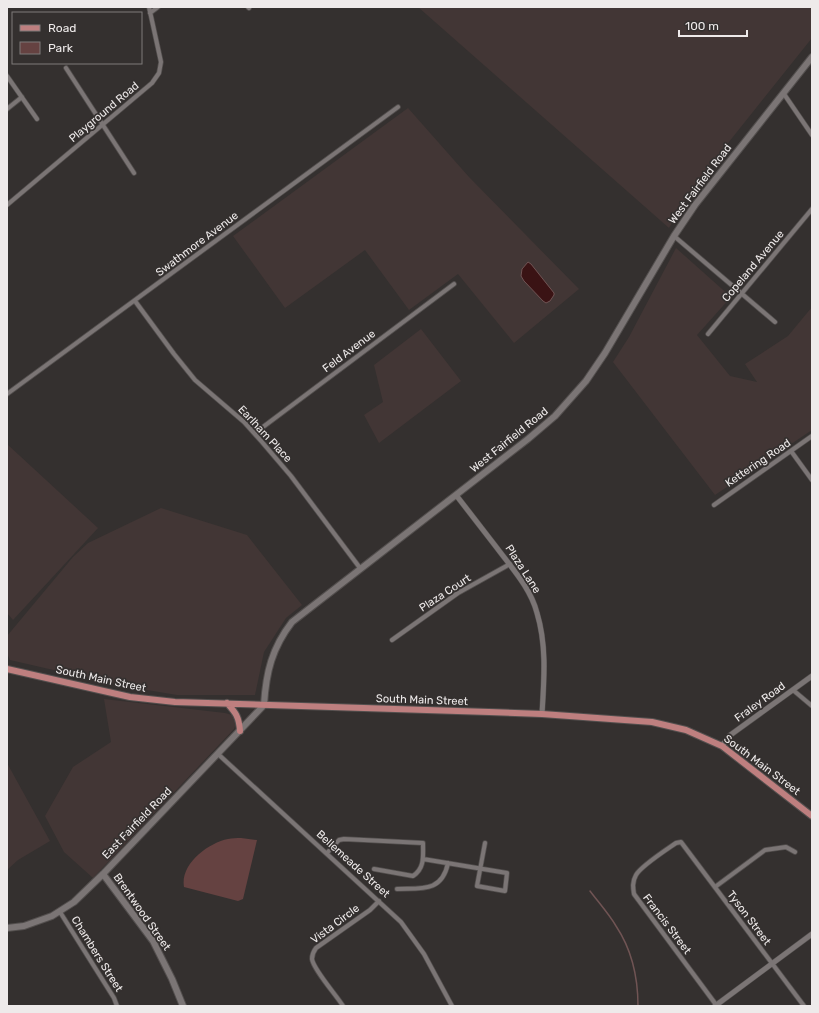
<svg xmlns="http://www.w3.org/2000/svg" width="819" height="1013" font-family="Rubik,sans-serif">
	<rect width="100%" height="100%" fill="#34302f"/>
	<path fill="#423635" d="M418,7H812V38L693,187L669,228Z
		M408,108L469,177L579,289L514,343L458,274L409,310L365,250L285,308L233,236Z
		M676,248L731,297L697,335L730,376L757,382L745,364L788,336L812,307V430L715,495L613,362L629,337Z
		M421,329L461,381L379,443L364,415L383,402L374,365Z
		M7,444L98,528L13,620L7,613Z
		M161,508L247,535L302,605L286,618L264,652L255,695H177L123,686L10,660L7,653V636L73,557L88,543Z
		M104,699L225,713L232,715L236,719V724L234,729L93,878L64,852L45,816L73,767L111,742Z
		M7,763L50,841L18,860L7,870Z"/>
	<path fill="#654241" d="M241,838L257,840L243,899L238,901L184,887C180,864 208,843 228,839C232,838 237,838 241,838Z"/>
	<path fill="#3a1314" stroke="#705454" d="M528,262L531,264L554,293V295L550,301L546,303L543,301L524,281L521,276L522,269Z"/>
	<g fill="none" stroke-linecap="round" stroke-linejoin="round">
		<path stroke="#705454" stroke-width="1.5" d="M590,891C599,903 609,914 616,926C632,950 638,978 638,1006"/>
		<g stroke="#534f4e" stroke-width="5.5">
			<path id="minor" d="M248,7L249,8
				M150,13L158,7
				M66,68L134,173
				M7,76L37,119
				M784,94L812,135
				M7,109L22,97
				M7,205L152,83L159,73L161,62L149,7
				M674,236L775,322
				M135,301L174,354L195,380L244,422L262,442L291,476L360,568
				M708,334L812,209
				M7,394L398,107
				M255,433L454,284
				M791,451L812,480
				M714,505L812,436
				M392,640L458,593L510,564
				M793,690L812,706
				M218,754L401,922L424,954L452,1006
				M327,853L339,840L344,839L423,843C423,856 425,868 413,876L374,869
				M423,859L507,873L505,891L477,886L485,843
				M715,887L765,850L786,847L795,852
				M397,889C420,888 442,893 448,863
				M60,912L114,998L117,1006
				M343,1006C337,996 313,969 312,959C312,955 313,952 316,948L370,910L379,901
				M717,1006L634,894C633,888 632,882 636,875C641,866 666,850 676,843L681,842L804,1006"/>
		</g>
		<g stroke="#534f4e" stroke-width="6">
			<path id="tertiary" d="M456,495C470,513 484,531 497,548C512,568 531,589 537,613C547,646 544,680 542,714
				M722,746L729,736L812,676
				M715,1006L812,934"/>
		</g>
		<g stroke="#534f4e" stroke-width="8">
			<path id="secondary" d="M103,874L153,941L172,979L183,1006
				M7,928L24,926L52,916L74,902L103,874L264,705C266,672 272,648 292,622L528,439L555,416L586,381L605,353L674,236L695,205L812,57"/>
		</g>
		<g stroke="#534f4e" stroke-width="8">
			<path id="primary" d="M7,669L130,697L175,702L489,712L542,714L652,722L686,730L722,746L812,816
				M227,703C236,713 239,717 240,731"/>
		</g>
		<use href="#minor" stroke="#7b7575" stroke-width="4"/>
		<use href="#tertiary" stroke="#7b7575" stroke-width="5"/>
		<use href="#secondary" stroke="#7b7575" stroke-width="6"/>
		<use href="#primary" stroke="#be7f7f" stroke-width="6"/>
	</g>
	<g text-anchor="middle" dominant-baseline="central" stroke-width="3.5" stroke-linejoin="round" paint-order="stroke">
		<g font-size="11" fill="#eeeaea" stroke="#34302f">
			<text transform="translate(104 112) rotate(-40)">Playground Road</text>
			<text transform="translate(700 184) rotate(-53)">West Fairfield Road</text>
			<text transform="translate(197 244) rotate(-37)">Swathmore Avenue</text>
			<text transform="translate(753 266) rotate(-50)">Copeland Avenue</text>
			<text transform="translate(349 351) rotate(-37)">Feld Avenue</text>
			<text transform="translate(265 434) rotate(47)">Earlham Place</text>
			<text transform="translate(509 440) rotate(-39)">West Fairfield Road</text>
			<text transform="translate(758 463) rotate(-34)">Kettering Road</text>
			<text transform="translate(523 569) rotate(57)">Plaza Lane</text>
			<text transform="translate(445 593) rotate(-33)">Plaza Court</text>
			<text transform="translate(101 679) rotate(12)">South Main Street</text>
			<text transform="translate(422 700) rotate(2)">South Main Street</text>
			<text transform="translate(760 702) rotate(-36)">Fraley Road</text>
			<text transform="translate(762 765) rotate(37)">South Main Street</text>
			<text transform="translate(137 823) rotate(-46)">East Fairfield Road</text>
			<text transform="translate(353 864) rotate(42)">Bellemeade Street</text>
			<text transform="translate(142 912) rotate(55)">Brentwood Street</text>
			<text transform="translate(749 918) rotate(53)">Tyson Street</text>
			<text transform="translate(335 924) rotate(-37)">Vista Circle</text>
			<text transform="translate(667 924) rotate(53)">Francis Street</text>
			<text transform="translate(97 954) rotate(58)">Chambers Street</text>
		</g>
	</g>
	<rect width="819" height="1013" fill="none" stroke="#eeeaea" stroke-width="16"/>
	<rect x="12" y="12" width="130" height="52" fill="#34302f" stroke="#7e7a7a"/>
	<rect x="20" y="25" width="20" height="6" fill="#be7f7f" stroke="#7e7a7a"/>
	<text x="48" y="32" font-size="12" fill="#eeeaea">Road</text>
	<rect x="20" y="42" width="20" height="12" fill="#654241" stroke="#7e7a7a"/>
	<text x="48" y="52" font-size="12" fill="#eeeaea">Park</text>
	<path d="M679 30v6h68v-6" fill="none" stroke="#eeeaea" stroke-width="2"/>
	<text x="685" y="30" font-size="12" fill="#eeeaea" stroke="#34302f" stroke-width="3" paint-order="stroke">100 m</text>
</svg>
